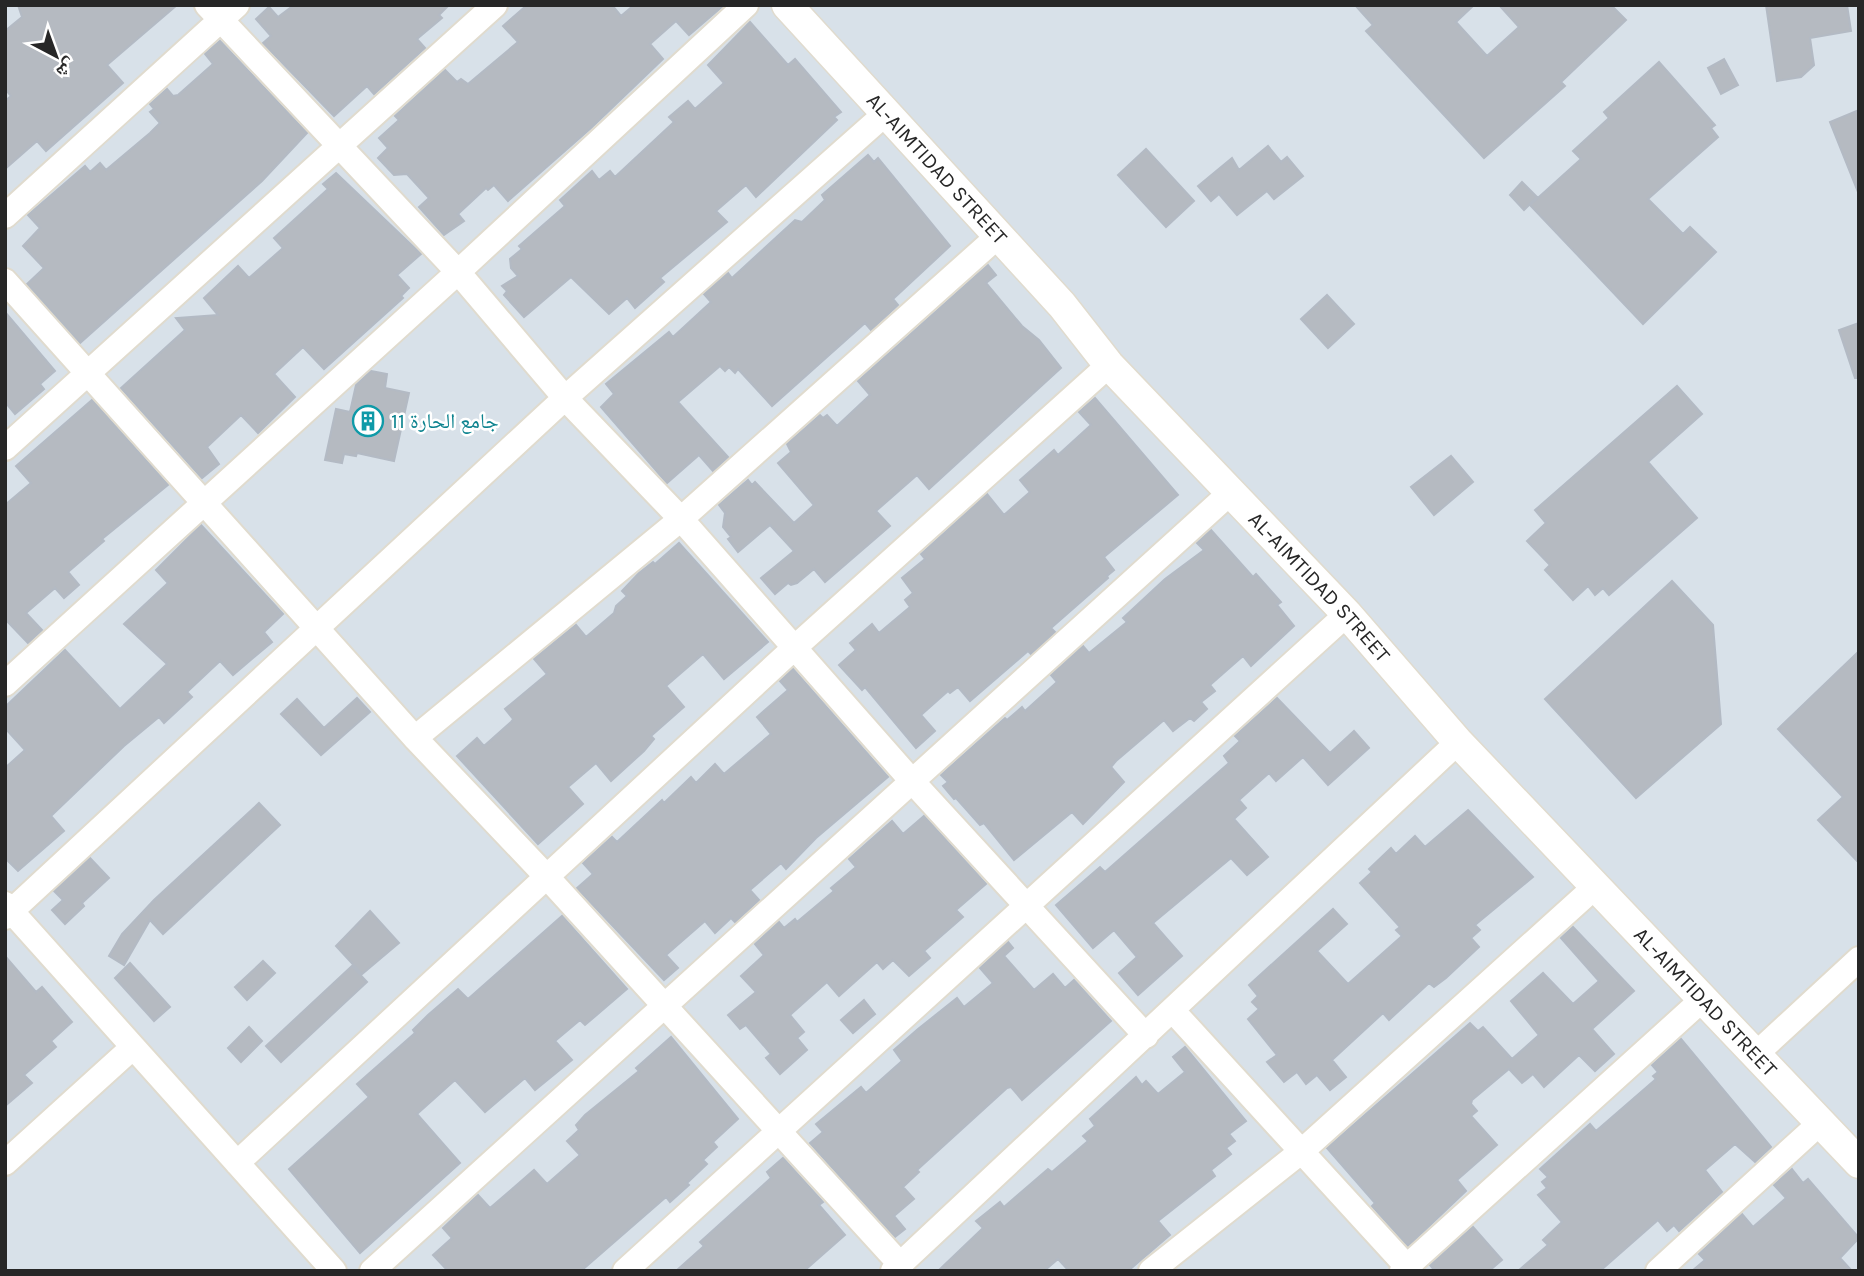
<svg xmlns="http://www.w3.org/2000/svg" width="1864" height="1276" font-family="Karla,'Noto Naskh Arabic',sans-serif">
	<rect width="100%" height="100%" fill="#d8e1e9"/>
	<path fill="#b5bac1" stroke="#b3bac4" stroke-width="2" d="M18,5H177L107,65L123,83L46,151L37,141L5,169V101L11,96L5,89V31L22,17Z
		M294,5H449L439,15L442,18L417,39L425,48L374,94L367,86L334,116L263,43L271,36L256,19L269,7L278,17Z
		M527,5H612L621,16L634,5H724L689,35L676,21L650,44L663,59L591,128L508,201L494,185L488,190L486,188L458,214L464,221L444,235L419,207L429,198L407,174L394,175L378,158L388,148L379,138L399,120L395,116L445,70L457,82L461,79L468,84L518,42L503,26Z
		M1355,5H1474L1456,22L1487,56L1519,27L1499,5H1611L1626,20L1561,82L1565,86L1484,158L1366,31L1373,25Z
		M1766,5H1847L1851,31L1810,38L1814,65L1801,77L1777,81Z
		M750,22L788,65L795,59L841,112L834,117L837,120L756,197L746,185L716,211L727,222L660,278L664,282L635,308L627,298L609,314L571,277L524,317L504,295L507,291L502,286L518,276L511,268L510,259L522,249L519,246L565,206L560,200L592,171L599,180L610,171L615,177L674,122L669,117L688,101L695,109L724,83L708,65Z
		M220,41L307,133L262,181L80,343L27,284L44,268L23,246L40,228L28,215L85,166L90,172L100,163L106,170L150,133L160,123L150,112L154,109L150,104L167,89L173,96L178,95L213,64L205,54Z
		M1724,59L1738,85L1721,94L1708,68Z
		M1659,62L1715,125L1711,128L1718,137L1648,199L1683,234L1690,227L1716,252L1643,324L1530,205L1581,159L1573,151L1609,118L1604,112Z
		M1859,110V192H1858L1830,122Z
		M1268,146L1281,162L1287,157L1303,176L1274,199L1267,191L1237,215L1219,194L1211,201L1198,186L1232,158L1239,170Z
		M1146,149L1194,201L1166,227L1118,175Z
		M868,155L874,162L878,158L950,246L893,299L898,305L871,330L865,323L772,406L738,369L735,373L729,367L725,371L720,366L678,402L728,457L713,471L699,455L667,483L601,407L614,394L606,384L669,332L673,337L711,302L704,294L728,273L732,278L795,220L802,222L825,200L822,195Z
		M336,173L421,254L397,275L409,288L401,296L403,298L324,369L303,347L274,374L295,397L258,433L241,415L207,447L219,464L202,478L121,388L185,330L176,318L218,315L204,298L238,266L249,278L283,248L274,238L328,189L323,184Z
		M1522,182L1537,197L1524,210L1510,195Z
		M988,265L996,275L986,283L1022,326L1039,340L1061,368L929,489L917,475L876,511L890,526L825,582L814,569L797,583L791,585L788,583L775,594L761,578L794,551L770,525L738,552L728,539L731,537L723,527L725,513L719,505L748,480L752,485L755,482L794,523L814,505L778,463L791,452L787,444L820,415L823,418L827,415L837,426L870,395L858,381Z
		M1327,295L1354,324L1328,348L1301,319Z
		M5,312L55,371L40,384L44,389L15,414L5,402Z
		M1859,323V378H1855L1839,330Z
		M371,371L387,374L385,388L409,393L394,461L357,453L356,456L344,454L342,463L325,460L336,409L350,412L356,385Z
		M1677,386L1702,414L1648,462L1697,518L1609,595L1603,588L1595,595L1588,586L1573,600L1545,570L1550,565L1527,541L1546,523L1535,510Z
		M1095,398L1178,495L1104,557L1114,570L1107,576L1108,578L1051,628L1055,632L1031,654L1028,651L970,701L958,687L950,693L948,691L921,715L935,731L916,748L865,687L862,690L839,665L856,650L850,643L872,624L879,633L910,607L905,600L913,593L902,578L925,559L921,554L987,494L1004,515L1030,492L1020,480L1054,450L1058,455L1091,425L1079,412Z
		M92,400L168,485L102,539L104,541L68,572L79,585L64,598L55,588L26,613L42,630L28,643L5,619V505L31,483L16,466Z
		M1451,456L1473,482L1434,515L1411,487Z
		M201,525L283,614L264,632L272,642L233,675L220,661L187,692L192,697L164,723L159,717L124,746L51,816L64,831L18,871L5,858V768L25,750L5,728V707L65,650L120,709L167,664L124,624L168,583L156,570Z
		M1211,530L1253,577L1256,574L1281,602L1277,605L1294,626L1251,666L1243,656L1210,685L1215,691L1201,702L1207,709L1194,721L1190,718L1173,731L1164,720L1116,761L1111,767L1124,782L1083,824L1072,812L1014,860L984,823L980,825L956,798L954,799L943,786L948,782L941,775L1005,718L1007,720L1022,707L1025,711L1057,682L1051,675L1083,646L1089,653L1127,622L1123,618L1165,579L1204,550L1197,543Z
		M679,543L768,642L724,679L703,654L666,686L684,707L651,736L654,739L644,751L611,781L596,763L568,787L583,804L538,844L457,756L477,738L484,746L511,722L513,719L505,709L547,674L534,659L576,625L586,637L614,613L616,606L627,596L622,591L639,573L653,562L655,564Z
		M1672,581L1713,625L1721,724L1636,798L1545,699Z
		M1859,651V863L1818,820L1843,797L1778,729Z
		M793,669L888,777L816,838L786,869L781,863L750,890L759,900L735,922L731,918L715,933L705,921L666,955L678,968L664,980L577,888L593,874L583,863L612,837L617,842L662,800L664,803L691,777L696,783L715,764L724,774L771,734L757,717L788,690L780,681Z
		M357,698L370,712L321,755L281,714L297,699L324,728Z
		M1277,698L1330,753L1354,731L1369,748L1328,785L1303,757L1276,781L1269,773L1239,800L1246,808L1234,819L1268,857L1247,875L1231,858L1153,923L1182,956L1138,995L1119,973L1137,957L1114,930L1093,948L1056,905L1100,867L1105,872L1229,763L1224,756L1240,741L1235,736Z
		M259,803L280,825L163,934L150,920L124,965L109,956L122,934L154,900Z
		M1468,810L1533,877L1475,925L1480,930L1471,938L1479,947L1446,978L1434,987L1429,983L1389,1020L1383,1013L1332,1060L1346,1077L1330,1090L1317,1075L1306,1084L1297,1072L1284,1082L1267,1062L1277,1055L1248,1019L1259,1009L1252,1002L1258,996L1249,985L1333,909L1347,924L1317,951L1348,984L1402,936L1396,930L1400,927L1360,883L1372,872L1369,869L1391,848L1396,854L1415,836L1425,847Z
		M924,816L986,884L956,910L963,917L924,951L930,958L909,976L893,960L883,969L877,962L839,996L827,982L790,1015L804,1032L797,1038L807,1050L780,1074L766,1058L771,1054L746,1025L740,1029L728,1015L756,992L741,976L764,955L755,944L779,922L784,928L795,919L797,922L834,891L831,888L856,867L849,859L892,821L903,834Z
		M90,858L109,878L82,903L84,906L65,924L52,910L63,900L54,891Z
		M370,911L399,943L362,974L336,946Z
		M562,916L627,989L585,1025L580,1020L555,1041L572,1060L535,1090L525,1078L485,1112L455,1080L417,1114L460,1163L360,1253L289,1169L369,1097L357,1084L415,1033L413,1030L428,1015L458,989L468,999Z
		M1573,927L1634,991L1592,1029L1614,1054L1595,1071L1579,1055L1544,1087L1533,1074L1522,1083L1509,1069L1472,1100L1471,1104L1477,1111L1471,1116L1497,1145L1457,1180L1466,1191L1408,1246L1372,1206L1375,1203L1327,1148L1470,1023L1478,1031L1483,1027L1512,1059L1539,1035L1511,1001L1543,973L1573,1004L1599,981L1561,938Z
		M1008,942L1013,948L1004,956L1034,990L1053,974L1065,988L1074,980L1111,1021L1022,1100L1011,1087L1007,1088L917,1170L919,1172L903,1187L914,1199L894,1216L905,1229L895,1237L810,1143L823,1132L816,1124L861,1087L866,1093L902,1061L894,1050L918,1029L957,998L964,1007L993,983L980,968Z
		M5,956L36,992L42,987L72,1022L51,1041L56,1047L24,1075L32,1083L5,1106Z
		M263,961L275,973L247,1000L235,987Z
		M130,963L170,1007L154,1021L115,978Z
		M352,966L367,982L281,1062L266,1046Z
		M864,1000L875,1014L853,1033L841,1020Z
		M249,1027L262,1041L241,1062L228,1048Z
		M671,1037L738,1119L713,1142L717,1147L703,1160L707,1164L687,1183L689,1185L670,1202L666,1197L581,1271H448L433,1255L452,1238L443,1228L478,1195L490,1208L534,1170L547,1184L580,1155L567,1141L579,1130L576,1125L585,1115L639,1071L636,1068Z
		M1681,1039L1771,1147L1755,1162L1735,1144L1705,1170L1722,1192L1679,1231L1674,1225L1667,1231L1658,1220L1600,1271H1518L1548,1245L1543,1240L1562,1222L1538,1195L1547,1188L1542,1182L1548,1177L1540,1169L1590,1124L1596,1131L1656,1079L1653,1076L1658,1072L1652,1065Z
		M1185,1047L1246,1121L1229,1134L1235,1141L1226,1148L1231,1154L1211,1170L1215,1176L1158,1221L1170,1235L1128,1271H1069L1058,1259L1044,1271H938L983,1228L976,1221L1000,1202L1004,1207L1048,1169L1052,1172L1088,1141L1083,1136L1095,1126L1090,1119L1136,1077L1142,1085L1146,1081L1158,1094L1185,1072L1173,1057Z
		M783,1158L823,1202L819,1205L845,1235L804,1271H676L704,1246L700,1242L771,1178L767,1172Z
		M1792,1169L1803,1183L1808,1179L1859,1238L1840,1258L1852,1271H1692L1705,1260L1699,1254L1742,1214L1753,1227L1786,1198L1774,1185Z
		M1473,1227L1502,1260L1489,1271H1435L1430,1265Z"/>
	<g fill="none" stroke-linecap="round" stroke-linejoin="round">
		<g stroke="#e0dbce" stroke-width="28">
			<path id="minor" d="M207,5L458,272L565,398L681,519L911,780L1146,1036
				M5,216L237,5
				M5,281L415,738L547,877L900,1264
				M5,448L495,5
				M5,684L458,272L746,5
				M415,738L681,519L997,237
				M5,904L334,1271
				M5,917L565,398L885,114
				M1173,1011L1411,1271
				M1756,1054L1859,959
				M5,1163L132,1048
				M237,1163L793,649L1109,365
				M372,1271L1230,493
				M625,1271L1347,614
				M893,1271L1458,742
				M1151,1271L1302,1151L1597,885
				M1402,1271L1703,999
				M1658,1271L1820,1123"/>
		</g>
		<g stroke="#e0dbce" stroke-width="33">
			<g id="tertiary">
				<path id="s1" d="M787,5L1062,305L1109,365L1347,614L1458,742L1859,1163"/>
			</g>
		</g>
		<use href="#minor" stroke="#fff" stroke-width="24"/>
		<use href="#tertiary" stroke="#fff" stroke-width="30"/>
	</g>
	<defs>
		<g id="building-ring" transform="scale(1.575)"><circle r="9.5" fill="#fff" stroke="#0f9aa8" stroke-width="1.5"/><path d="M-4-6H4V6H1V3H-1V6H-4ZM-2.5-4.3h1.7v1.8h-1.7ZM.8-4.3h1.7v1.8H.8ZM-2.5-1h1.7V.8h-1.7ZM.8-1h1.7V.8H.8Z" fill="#0f9aa8"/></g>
	</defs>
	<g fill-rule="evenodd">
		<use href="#building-ring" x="368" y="421"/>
	</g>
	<g text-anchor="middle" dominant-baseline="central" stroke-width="5" stroke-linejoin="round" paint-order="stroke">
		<g font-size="21" fill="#272727" stroke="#fff">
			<text stroke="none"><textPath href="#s1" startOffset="222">AL-AIMTIDAD STREET</textPath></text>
			<text stroke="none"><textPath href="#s1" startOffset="789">AL-AIMTIDAD STREET</textPath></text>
			<text stroke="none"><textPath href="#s1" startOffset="1356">AL-AIMTIDAD STREET</textPath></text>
		</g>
		<g font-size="21" fill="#0d838f" stroke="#fff" text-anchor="start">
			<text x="391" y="421">جامع الحارة 11</text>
		</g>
	</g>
	<rect width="1864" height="1276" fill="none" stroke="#272727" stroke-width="14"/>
	<g transform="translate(56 56) rotate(139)" stroke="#ffffff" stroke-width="5" paint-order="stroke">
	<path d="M0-5L12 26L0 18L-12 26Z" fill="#272727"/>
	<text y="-10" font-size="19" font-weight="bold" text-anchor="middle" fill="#272727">ش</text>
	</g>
</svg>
